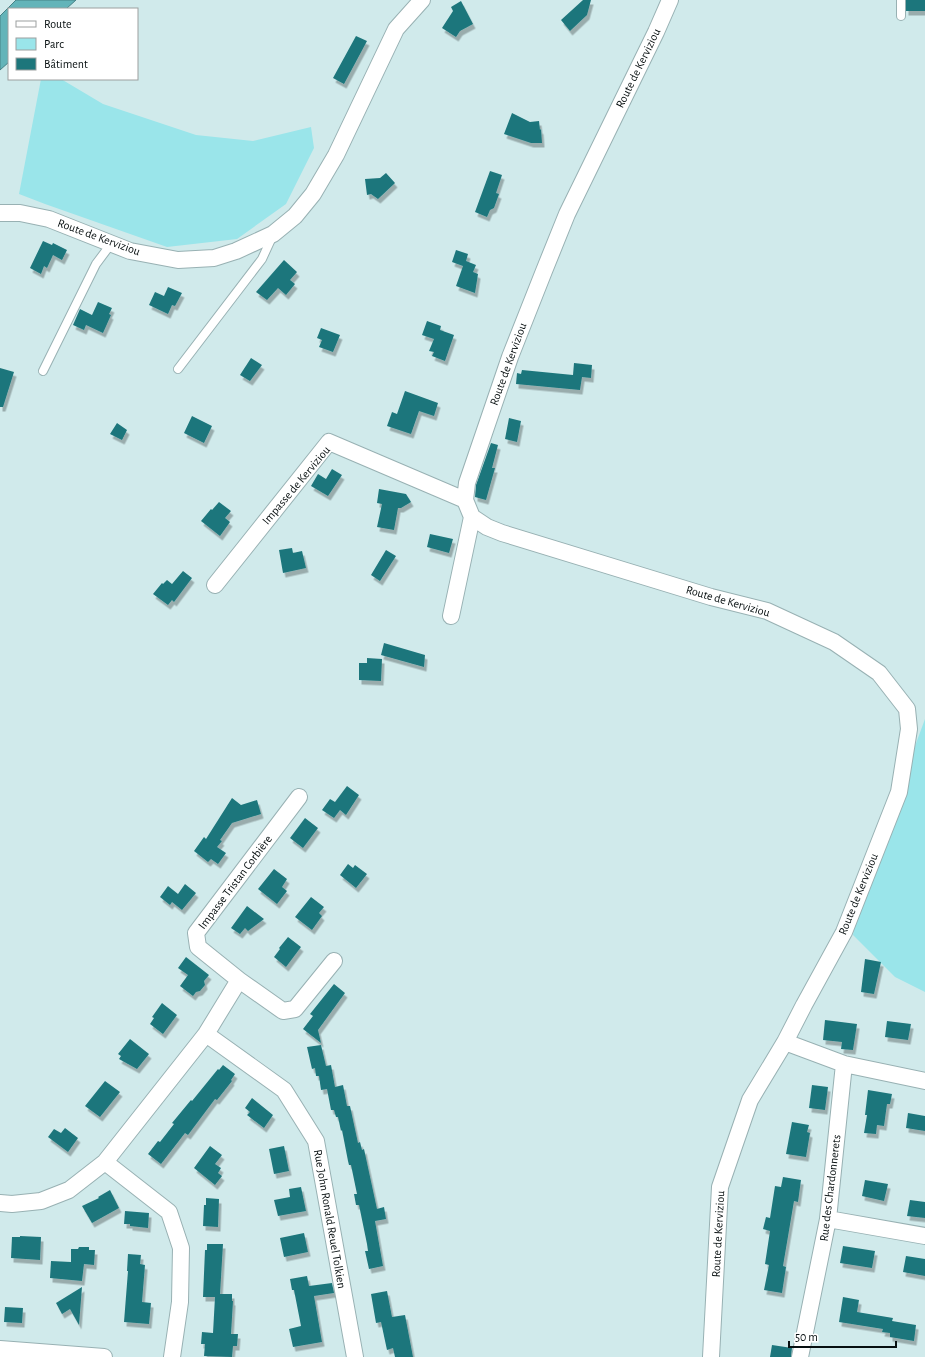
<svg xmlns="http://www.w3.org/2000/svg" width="925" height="1357" font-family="'Alegreya Sans',sans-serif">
	<defs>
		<filter id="shadow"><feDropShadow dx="2.5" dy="4.5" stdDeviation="0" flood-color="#0004"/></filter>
	</defs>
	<rect width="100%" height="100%" fill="#d0eaeb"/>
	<path fill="#9ae5ea" d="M41,79H61L103,104L196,135L253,141L311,127L314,148L286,204L237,239L167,247L45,204L19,194Z
		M925,719V992L895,977L853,935L861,892Z"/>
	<path fill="#63b4b9" stroke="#478286" d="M16,0H76L66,9H9V62L0,70V16Z"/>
	<path fill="#1d767b" filter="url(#shadow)" d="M583,0H591L587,15L570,31L561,20Z
		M906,0H925V11H906Z
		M461,1L473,24L460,31L456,37L442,28L453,11L451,7Z
		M356,36L367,41L344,84L333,78Z
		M512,113L530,122L539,121L540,130L541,129L542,143H531L504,134Z
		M490,171L502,175L496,193L499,194L494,208L490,210L487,217L475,212Z
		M386,173L395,183L378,199L371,194L367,195L365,179L380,178Z
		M43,241L52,245L53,243L67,250L62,260L53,255L47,268L44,266L41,274L30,268Z
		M456,250L468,254L466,261L476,265L473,272L478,274L475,293L456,286L463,266L452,262Z
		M284,260L297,272L290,280L295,284L286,295L278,288L267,300L256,292Z
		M168,287L182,293L175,306L172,305L168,314L149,305L155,292L164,296Z
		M98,302L112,308L109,314L111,315L103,333L86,325L84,330L73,325L80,309L92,315Z
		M427,321L441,326L440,330L454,335L445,361L432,356L434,352L429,351L434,339L422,335Z
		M321,328L340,335L333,352L319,347L322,340L317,338Z
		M251,358L262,365L250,381L240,375Z
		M574,363L592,365L591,378L582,377L580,390L516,384L517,373L521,374L522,370L573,375Z
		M0,368L14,372L3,407H0Z
		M405,391L438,403L434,416L419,411L411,434L387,426L392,412L397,414Z
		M192,416L212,426L204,443L184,433Z
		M509,418L521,421L517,442L505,439Z
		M117,423L127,430L122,440L110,434Z
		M491,443L498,445L492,468H495L486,500L475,497L476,485Z
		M332,469L342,475L328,496L311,486L318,474L326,479Z
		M379,489L406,494L411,502L401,508H398L394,530L377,527L382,504L377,503Z
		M219,502L231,511L225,518L230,522L220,536L201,521L211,509L212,510Z
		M430,534L453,539L449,553L427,547Z
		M292,548L293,553L302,551L306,568L283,573L279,550Z
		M386,550L396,556L380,581L371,575Z
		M183,571L192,578L174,602L172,600L168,605L153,594L162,583L163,584L167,580L172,584Z
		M384,643L425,655L424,667L381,655Z
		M367,658L382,659L381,681L359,680V663H367Z
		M347,786L359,795L346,815L340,810L334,818L322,810L330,799L335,802Z
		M232,798L241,805L257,800L261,814L232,823L220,840L222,841L217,847L226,853L218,864L211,859L208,862L194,851L204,837L206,839Z
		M305,818L318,828L303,848L290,838Z
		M348,864L353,868L355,865L367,874L356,888L340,875Z
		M274,869L287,879L282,887L287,891L277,904L258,889Z
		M185,884L196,893L182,910L172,902L170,905L160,897L168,886L178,894Z
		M311,897L324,907L319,913L322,916L312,930L295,917Z
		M247,906L264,919L248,931L245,928L240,934L231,928Z
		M288,937L301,947L286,967L274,957L280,949L279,948Z
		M186,957L209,975L204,981L205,985L200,991L196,992L193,996L180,986L188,975L178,968Z
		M865,959L881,962L874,994L861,992Z
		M334,984L345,993L318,1030L321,1043L303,1029L313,1016L310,1014Z
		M162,1003L177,1015L163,1034L150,1024L154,1018L152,1017Z
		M825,1020L857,1024L853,1050L841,1049L842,1042L823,1040Z
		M887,1021L911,1024L908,1040L885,1037Z
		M130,1039L149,1054L137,1069L119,1059L121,1056L118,1054Z
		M321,1045L326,1066L331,1065L335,1087L343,1085L347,1106H350L358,1143L360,1142L362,1150L364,1149L377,1209L384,1207L386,1219L375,1221L383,1266L369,1269L365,1251H368L367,1244L359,1205H356L354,1194H357L351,1165H349L348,1161L342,1130L341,1131L338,1117H336L334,1110H331L327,1089L321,1090L319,1076H316L315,1068L312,1069L307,1047Z
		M223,1065L235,1074L231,1080L232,1081L217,1100L215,1099L188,1135L185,1133L161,1164L148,1154L158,1141L160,1142L174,1124L172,1123L191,1100L192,1101L218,1069L219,1070Z
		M105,1081L120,1092L100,1117L85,1106Z
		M812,1085L828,1087L825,1110L809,1108Z
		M868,1090L892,1094L890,1104H887L884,1126L877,1125L876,1134L864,1133L867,1115H865Z
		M252,1098L273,1115L264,1128L247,1115L250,1112L245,1108Z
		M908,1113L925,1116V1131L906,1128Z
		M792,1122L809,1125L807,1132L810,1133L806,1157L786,1154Z
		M65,1128L78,1138L68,1152L48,1137L54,1129L61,1133Z
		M210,1146L222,1155L215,1164L221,1168L218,1173L222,1176L215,1185L194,1168Z
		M284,1146L289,1171L274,1174L269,1149Z
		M783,1177L801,1180L798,1202L794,1201L784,1260L783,1266L786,1267L782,1293L764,1290L769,1265L765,1264L770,1231L763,1229L766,1217L770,1218L775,1186L781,1187Z
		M865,1180L888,1184L884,1201L862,1196Z
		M301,1187L306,1211L278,1216L274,1200L290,1197L289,1189Z
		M110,1190L119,1208L92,1223L82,1206L99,1198L98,1197Z
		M206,1198L219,1199L218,1227L203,1226L204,1205H206Z
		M910,1200L925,1202V1218L907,1216Z
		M125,1211L149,1213L148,1228L130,1226V1224H124Z
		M304,1233L308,1252L284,1257L280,1238Z
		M20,1236L41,1237L40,1260L11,1258L12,1237H20Z
		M207,1244H223L220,1294H232V1301H233L231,1334H238L237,1346H233L232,1357L204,1356L205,1344H201L202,1332L213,1333L215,1297H203L205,1250H207Z
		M843,1246L875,1251L872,1268L840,1263Z
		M79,1247H89V1250H95L94,1265L84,1264L82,1281L50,1278L51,1261L71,1262V1249H78Z
		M128,1254L141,1255L140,1264L145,1265L142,1302L151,1303L149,1324L124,1322L128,1271H127Z
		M906,1256L925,1259V1276L903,1272Z
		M307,1276L309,1286L332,1283L334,1293L314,1296L322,1342L293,1347L289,1329L301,1326L294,1290H292L290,1279Z
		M82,1287L79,1325L70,1309L62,1314L56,1303Z
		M387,1291L392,1317L405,1315L413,1357H395L393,1348L387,1350L381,1322L376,1323L371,1294Z
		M843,1297L859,1300L857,1312L893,1318L892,1321L916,1325L914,1341L890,1337V1333L882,1332L883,1329L839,1322Z
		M5,1307L23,1308L22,1323L4,1322Z
		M772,1345L792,1348L791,1357H770Z"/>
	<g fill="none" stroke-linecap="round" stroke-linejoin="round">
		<g stroke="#98b1b3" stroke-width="10">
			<path id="service" d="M901,16V0
				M178,369L262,259L273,235
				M43,371L96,264L111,244"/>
		</g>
		<g stroke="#98b1b3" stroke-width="18">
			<path id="minor" d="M670,0L656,32L567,214L544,271L510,357L467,483L465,500L472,517L487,527L502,533L711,597L767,611L834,642L879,673L907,709L909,729L899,792L844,932L804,1005L785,1042L750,1100L720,1187L711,1357
				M0,213H20L49,219L130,251L178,260L214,258L236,251L273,234L295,216L313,194L336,155L396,29L422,0
				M215,585L329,442L465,500
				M451,616L472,517
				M299,797L196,933L198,947L239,980L283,1011L295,1009L334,961
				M206,1034L239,980
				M785,1042L844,1064L925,1081
				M105,1162L169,1212L181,1248L180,1302L172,1357
				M0,1203L12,1204L41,1201L69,1190L105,1162L206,1034L284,1090L316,1141L355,1357
				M828,1219L925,1236
				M0,1349L104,1357
				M800,1357L828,1219L844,1064"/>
		</g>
		<use href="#service" stroke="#fff" stroke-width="8"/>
		<use href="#minor" stroke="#fff" stroke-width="16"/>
	</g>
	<g text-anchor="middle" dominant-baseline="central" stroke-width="3" stroke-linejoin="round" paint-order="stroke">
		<g font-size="12" fill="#070f10" stroke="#fff">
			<text transform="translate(638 68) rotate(-64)">Route de Kerviziou</text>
			<text transform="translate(99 237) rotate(20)">Route de Kerviziou</text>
			<text transform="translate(508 364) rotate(-70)">Route de Kerviziou</text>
			<text transform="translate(296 485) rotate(-50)">Impasse de Kerviziou</text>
			<text transform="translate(728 601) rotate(16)">Route de Kerviziou</text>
			<text transform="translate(235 882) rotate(-53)">Impasse Tristan Corbière</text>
			<text transform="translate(858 894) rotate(-68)">Route de Kerviziou</text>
			<text transform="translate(830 1188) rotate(-83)">Rue des Chardonnerets</text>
			<text transform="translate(330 1219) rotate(80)">Rue John Ronald Reuel Tolkien</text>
			<text transform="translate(718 1234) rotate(-87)">Route de Kerviziou</text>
		</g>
	</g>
	<rect x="8" y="8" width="130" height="72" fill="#ffffff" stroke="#9c9f9f"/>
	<rect x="16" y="21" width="20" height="6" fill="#ffffff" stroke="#9c9f9f"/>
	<text x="44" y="28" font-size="12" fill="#070f10">Route</text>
	<rect x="16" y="38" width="20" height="12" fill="#9ae5ea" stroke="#9c9f9f"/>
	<text x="44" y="48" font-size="12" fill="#070f10">Parc</text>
	<rect x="16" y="58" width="20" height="12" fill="#1d767b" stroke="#9c9f9f"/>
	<text x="44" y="68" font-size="12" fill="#070f10">Bâtiment</text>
	<path d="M789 1341v6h107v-6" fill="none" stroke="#070f10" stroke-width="2"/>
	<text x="795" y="1341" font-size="12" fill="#070f10" stroke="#ffffff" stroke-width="3" paint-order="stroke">50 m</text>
</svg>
